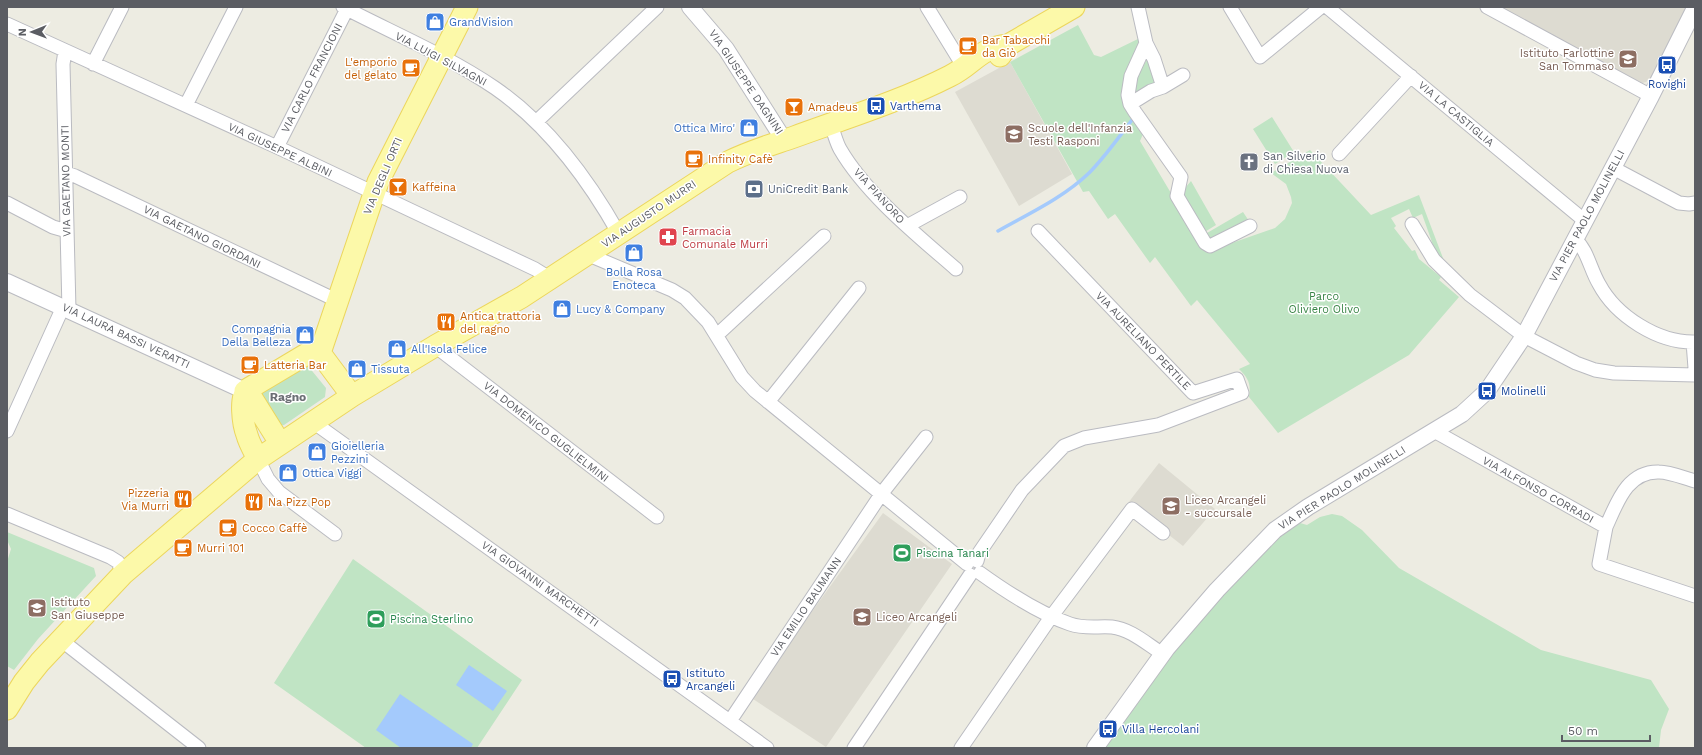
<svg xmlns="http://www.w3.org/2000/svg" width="1702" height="755" font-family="'Work Sans',sans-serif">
	<rect width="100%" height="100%" fill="#edece2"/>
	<path fill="#dddbd1" d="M1498,7H1687L1652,77L1646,82L1642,83Z
		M1010,62L1072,174L1019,206L955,92Z
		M1159,463L1215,509L1183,546L1128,503Z
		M883,513L952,564L826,747L753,699L790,642Z"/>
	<path fill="#c0e4c4" d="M1078,25L1094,55L1101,57L1142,37L1127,75L1143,134L1140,141L1206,252L1275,228L1285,219L1292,203L1291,197L1286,184L1271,173L1310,150L1371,215L1419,195L1446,266L1438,259L1422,214L1413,218L1409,209L1391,218L1396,226L1394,228L1412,251L1415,250L1419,259L1441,277L1439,280L1459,297L1409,355L1278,433L1249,397C1251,384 1249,379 1239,369L1250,364L1197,300L1191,306L1155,257L1150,263L1115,214L1108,219L1089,191L1083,192L1010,62Z
		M1148,57L1158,82L1132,98L1133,86Z
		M1272,117L1294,152L1275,164L1253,129Z
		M1191,181L1216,225L1203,233L1180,194Z
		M1243,212L1249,221L1212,242L1207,233Z
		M304,361L326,388L325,397L284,425L278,426L258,397L259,388Z
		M1332,514L1342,516L1362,530L1399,568L1541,650L1651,680L1669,709L1661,730L1659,748H1103L1200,611L1277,539L1300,523L1307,525L1320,517Z
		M7,532L94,568L96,576L38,639L14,670L7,666V562L11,549L7,540Z
		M353,559L522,680L477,748H366L274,683Z"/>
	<path fill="#a4cafc" d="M469,665L507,691L493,711L456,685Z
		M400,694L473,744L471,748H401L376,730Z"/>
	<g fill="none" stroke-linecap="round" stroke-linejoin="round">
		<path stroke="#a4cafc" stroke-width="3.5" d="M998,231C1028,214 1063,198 1089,173C1105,157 1118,138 1132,120"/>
		<g stroke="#babbc1" stroke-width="15">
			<path id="minor" d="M343,7C393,33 448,56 495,88C547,124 588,179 619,234
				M927,7L965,69
				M1138,7L1146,43L1131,76L1128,95L1130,104L1135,112L1181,177L1177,196L1205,243L1210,246L1250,226
				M1230,7L1260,57L1321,7
				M1327,7L1585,221
				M1487,7L1651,96
				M7,24L277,147L535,269L551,279
				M65,51L63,64L69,310
				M93,64L122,7
				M1163,87L1183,75
				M1130,104L1151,91L1163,87L1154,59L1146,43
				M186,105L236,7
				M536,122L657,7
				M830,123C834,132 836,142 840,149C866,194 917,235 956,269
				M277,147L347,9
				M1339,154L1411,76
				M1613,168L1679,203L1689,204L1695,203
				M66,173L75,176L338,301
				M7,203L53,227L67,231
				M1412,224L1434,260L1470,295L1524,336L1576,363L1595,370L1614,373L1695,375
				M907,226L960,197
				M1575,239C1588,251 1590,269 1599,284C1616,316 1658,343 1695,342
				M589,255L672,290L685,298L708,322L742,377L755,391L967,564
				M717,335L824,236
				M1693,342L1695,368
				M435,346L657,517
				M768,402L859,288
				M313,422L767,748
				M7,431L63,307
				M1434,431L1606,527L1599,564L1695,596
				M258,459L268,479L279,492L335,534
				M7,514L110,557L118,562L123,574
				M1606,527C1617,503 1627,471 1659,472C1670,472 1684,478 1695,481
				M977,561L979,553L1022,490L1064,446L1084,438L1158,425L1242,393L1237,379L1193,393L1038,231
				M980,573C1005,591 1041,614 1070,624C1084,629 1098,626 1112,627C1131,629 1148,645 1163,654
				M61,640L199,748
				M730,721L882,493L926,437
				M854,748L970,575
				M961,748L1051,617L1132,509L1163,533"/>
		</g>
		<g stroke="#babbc1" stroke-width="18">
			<path id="tertiary" d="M690,7L726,49L784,140
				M7,282L245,391
				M1095,748L1167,648L1217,590L1275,530L1308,507L1462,414L1487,391L1524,336L1651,96L1695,8"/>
		</g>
		<g stroke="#ecd65d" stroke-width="23">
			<path id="primary" d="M1000,56L1008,45L1074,7
				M320,353L378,182L467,7
				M245,391L250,395L280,443
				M258,459C254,451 249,443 247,435C243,425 239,396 248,389L310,352L316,351L320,353L352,396
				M7,709L24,682L40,662L123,574L258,459L352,396L435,346L522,297L728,162C750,151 771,145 794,137C846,118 901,101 950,76C974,64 979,48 1008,45"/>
		</g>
		<use href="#minor" stroke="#fff" stroke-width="13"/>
		<use href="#tertiary" stroke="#fff" stroke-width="16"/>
		<use href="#primary" stroke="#fcf9a9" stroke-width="21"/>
	</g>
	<defs>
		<g id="shop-square" transform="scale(1)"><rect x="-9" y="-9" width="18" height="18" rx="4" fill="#3f7fe0" stroke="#fff"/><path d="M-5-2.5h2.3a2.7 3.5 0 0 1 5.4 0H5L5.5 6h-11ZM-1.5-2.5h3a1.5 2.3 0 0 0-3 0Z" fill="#fff"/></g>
		<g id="cafe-square" transform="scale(1)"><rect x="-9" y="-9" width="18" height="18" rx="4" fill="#e8710a" stroke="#fff"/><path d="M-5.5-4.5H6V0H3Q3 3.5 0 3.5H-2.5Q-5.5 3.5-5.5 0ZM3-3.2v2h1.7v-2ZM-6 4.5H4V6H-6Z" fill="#fff"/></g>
		<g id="school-square" transform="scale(1)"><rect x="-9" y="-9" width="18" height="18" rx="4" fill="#8d6e63" stroke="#fff"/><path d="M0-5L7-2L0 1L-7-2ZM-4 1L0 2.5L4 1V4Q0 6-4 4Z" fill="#fff"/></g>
		<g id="bus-square" transform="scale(1)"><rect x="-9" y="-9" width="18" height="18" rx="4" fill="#1a4fb4" stroke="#fff"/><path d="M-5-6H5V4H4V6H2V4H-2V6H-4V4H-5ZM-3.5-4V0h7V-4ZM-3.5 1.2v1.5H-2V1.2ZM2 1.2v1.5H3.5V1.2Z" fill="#fff"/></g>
		<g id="bar-square" transform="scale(1)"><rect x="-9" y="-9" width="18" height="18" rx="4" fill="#e8710a" stroke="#fff"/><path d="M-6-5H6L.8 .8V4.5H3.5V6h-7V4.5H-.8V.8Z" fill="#fff"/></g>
		<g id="church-square" transform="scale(1)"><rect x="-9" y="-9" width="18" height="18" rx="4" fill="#6b7280" stroke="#fff"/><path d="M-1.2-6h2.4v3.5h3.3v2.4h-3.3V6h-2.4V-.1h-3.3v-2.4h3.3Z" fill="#fff"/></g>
		<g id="bank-square" transform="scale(1)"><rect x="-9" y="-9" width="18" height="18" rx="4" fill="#5c6f8a" stroke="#fff"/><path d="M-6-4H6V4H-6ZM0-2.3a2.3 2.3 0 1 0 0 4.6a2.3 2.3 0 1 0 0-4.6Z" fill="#fff"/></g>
		<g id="pharmacy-square" transform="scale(1)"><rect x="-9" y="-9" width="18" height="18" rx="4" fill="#e0444e" stroke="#fff"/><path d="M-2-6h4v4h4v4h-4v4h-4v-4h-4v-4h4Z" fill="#fff"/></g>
		<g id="restaurant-square" transform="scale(1)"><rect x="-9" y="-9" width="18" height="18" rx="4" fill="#e8710a" stroke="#fff"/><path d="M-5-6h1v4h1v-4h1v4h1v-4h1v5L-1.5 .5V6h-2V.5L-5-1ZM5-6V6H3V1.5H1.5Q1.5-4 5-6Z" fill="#fff"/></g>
		<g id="stadium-square" transform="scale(1)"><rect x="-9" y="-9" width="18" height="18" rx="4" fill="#2e9e5b" stroke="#fff"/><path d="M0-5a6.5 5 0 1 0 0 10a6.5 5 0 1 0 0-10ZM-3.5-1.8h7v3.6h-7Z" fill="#fff"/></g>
	</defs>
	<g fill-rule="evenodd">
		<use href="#shop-square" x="435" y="22"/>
		<use href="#cafe-square" x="968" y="46"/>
		<use href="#school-square" x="1628" y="59"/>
		<use href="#bus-square" x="1667" y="65"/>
		<use href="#cafe-square" x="411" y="68"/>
		<use href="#bus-square" x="876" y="106"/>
		<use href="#bar-square" x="794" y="107"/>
		<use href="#shop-square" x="749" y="128"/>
		<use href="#school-square" x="1014" y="134"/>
		<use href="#cafe-square" x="694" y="159"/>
		<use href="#church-square" x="1249" y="162"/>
		<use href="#bar-square" x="398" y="187"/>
		<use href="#bank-square" x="754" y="189"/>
		<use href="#pharmacy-square" x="668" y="237"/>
		<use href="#shop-square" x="634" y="253"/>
		<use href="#shop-square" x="562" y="309"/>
		<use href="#restaurant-square" x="446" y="322"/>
		<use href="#shop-square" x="305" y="335"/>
		<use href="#shop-square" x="397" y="349"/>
		<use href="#cafe-square" x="250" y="365"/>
		<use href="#shop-square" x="357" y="369"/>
		<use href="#bus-square" x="1487" y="391"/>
		<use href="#shop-square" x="317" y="452"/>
		<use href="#shop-square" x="288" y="473"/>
		<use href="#restaurant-square" x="183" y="499"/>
		<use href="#restaurant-square" x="254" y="502"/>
		<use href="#school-square" x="1171" y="506"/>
		<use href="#cafe-square" x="228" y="528"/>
		<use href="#cafe-square" x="183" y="548"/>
		<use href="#stadium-square" x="902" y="553"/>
		<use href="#school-square" x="37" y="608"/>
		<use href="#school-square" x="862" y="617"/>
		<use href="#stadium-square" x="376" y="619"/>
		<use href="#bus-square" x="672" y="679"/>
		<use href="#bus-square" x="1108" y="729"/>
	</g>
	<g text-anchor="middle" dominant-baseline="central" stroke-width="3" stroke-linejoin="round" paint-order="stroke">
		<g font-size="11" fill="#366cbe" stroke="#fff" text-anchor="start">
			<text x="449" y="22">GrandVision</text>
			<text x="735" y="128" text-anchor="end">Ottica Miro'</text>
			<text x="634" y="272" text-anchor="middle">Bolla Rosa<tspan x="634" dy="13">Enoteca</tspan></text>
			<text x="576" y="309">Lucy &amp; Company</text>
			<text x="291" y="329" text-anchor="end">Compagnia<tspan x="291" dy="13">Della Belleza</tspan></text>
			<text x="411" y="349">All'Isola Felice</text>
			<text x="371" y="369">Tissuta</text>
			<text x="331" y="446">Gioielleria<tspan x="331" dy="13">Pezzini</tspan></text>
			<text x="302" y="473">Ottica Viggi</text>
		</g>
		<g font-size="11" fill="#c56008" stroke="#fff" text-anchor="start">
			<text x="982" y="40">Bar Tabacchi<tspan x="982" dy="13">da Giò</tspan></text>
			<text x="397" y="62" text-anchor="end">L'emporio<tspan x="397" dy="13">del gelato</tspan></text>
			<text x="808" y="107">Amadeus</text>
			<text x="708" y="159">Infinity Cafè</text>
			<text x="412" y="187">Kaffeina</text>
			<text x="460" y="316">Antica trattoria<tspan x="460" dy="13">del ragno</tspan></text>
			<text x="264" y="365">Latteria Bar</text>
			<text x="169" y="493" text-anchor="end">Pizzeria<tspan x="169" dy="13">Via Murri</tspan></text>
			<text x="268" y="502">Na Pizz Pop</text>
			<text x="242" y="528">Cocco Caffè</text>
			<text x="197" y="548">Murri 101</text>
		</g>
		<g font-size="11" fill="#785e54" stroke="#fff" text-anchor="start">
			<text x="1614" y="53" text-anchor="end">Istituto Farlottine<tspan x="1614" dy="13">San Tommaso</tspan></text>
			<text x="1028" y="128">Scuole dell'Infanzia<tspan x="1028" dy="13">Testi Rasponi</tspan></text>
			<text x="1185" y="500">Liceo Arcangeli<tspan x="1185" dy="13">- succursale</tspan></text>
			<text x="51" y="602">Istituto<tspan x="51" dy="13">San Giuseppe</tspan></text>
			<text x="876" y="617">Liceo Arcangeli</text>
		</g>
		<g font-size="11" fill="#5b5d63" stroke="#fff">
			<text transform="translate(441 59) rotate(28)">VIA LUIGI SILVAGNI</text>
			<text transform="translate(312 78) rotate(-63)">VIA CARLO FRANCIONI</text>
			<text transform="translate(746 82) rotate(56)">VIA GIUSEPPE DAGNINI</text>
			<text transform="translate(1456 114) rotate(40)">VIA LA CASTIGLIA</text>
			<text transform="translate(280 150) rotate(25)">VIA GIUSEPPE ALBINI</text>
			<text transform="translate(383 176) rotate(-67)">VIA DEGLI ORTI</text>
			<text transform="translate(66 181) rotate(-91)">VIA GAETANO MONTI</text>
			<text transform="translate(879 196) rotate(48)">VIA PIANORO</text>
			<text transform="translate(649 214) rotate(-34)">VIA AUGUSTO MURRI</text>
			<text transform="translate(1587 216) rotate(-62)">VIA PIER PAOLO MOLINELLI</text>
			<text transform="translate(202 237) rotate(26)">VIA GAETANO GIORDANI</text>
			<text transform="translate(126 336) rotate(25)">VIA LAURA BASSI VERATTI</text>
			<text transform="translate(1143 341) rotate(46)">VIA AURELIANO PERTILE</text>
			<text transform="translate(546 432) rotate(38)">VIA DOMENICO GUGLIELMINI</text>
			<text transform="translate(1342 488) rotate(-32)">VIA PIER PAOLO MOLINELLI</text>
			<text transform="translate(1538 490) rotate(29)">VIA ALFONSO CORRADI</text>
			<text transform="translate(540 584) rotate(35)">VIA GIOVANNI MARCHETTI</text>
			<text transform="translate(806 607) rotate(-56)">VIA EMILIO BAUMANN</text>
		</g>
		<g font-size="11" fill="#164399" stroke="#fff" text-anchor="start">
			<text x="1667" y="84" text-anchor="middle">Rovighi</text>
			<text x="890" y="106">Varthema</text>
			<text x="1501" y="391">Molinelli</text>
			<text x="686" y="673">Istituto<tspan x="686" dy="13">Arcangeli</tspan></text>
			<text x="1122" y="729">Villa Hercolani</text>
		</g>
		<g font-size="11" fill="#5b616d" stroke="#fff" text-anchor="start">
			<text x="1263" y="156">San Silverio<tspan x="1263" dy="13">di Chiesa Nuova</tspan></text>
		</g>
		<g font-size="11" fill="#4e5e75" stroke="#fff" text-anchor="start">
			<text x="768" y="189">UniCredit Bank</text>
		</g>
		<g font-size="11" fill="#be3a42" stroke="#fff" text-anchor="start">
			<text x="682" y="231">Farmacia<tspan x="682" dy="13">Comunale Murri</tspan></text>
		</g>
		<g font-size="11" fill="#388445" stroke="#fff">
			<text x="1324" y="296">Parco<tspan x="1324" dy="13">Oliviero Olivo</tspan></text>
		</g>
		<g font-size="11" fill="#27864d" stroke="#fff" text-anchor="start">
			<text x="916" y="553">Piscina Tanari</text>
			<text x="390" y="619">Piscina Sterlino</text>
		</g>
		<g font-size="12" font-weight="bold" fill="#6c6f75" stroke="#fff">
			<text x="288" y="397">Ragno</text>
		</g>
	</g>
	<rect width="1702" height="755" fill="none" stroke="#5b5d63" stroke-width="16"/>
	<g transform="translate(32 32) rotate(269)" stroke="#ffffff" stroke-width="3" paint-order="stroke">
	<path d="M0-3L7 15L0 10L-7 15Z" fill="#5b5d63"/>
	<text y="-6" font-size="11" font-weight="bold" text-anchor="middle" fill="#5b5d63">N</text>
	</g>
	<path d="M1562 735v6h88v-6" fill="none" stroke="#5b5d63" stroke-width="2"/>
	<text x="1568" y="735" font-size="12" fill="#5b5d63" stroke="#ffffff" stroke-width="3" paint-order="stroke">50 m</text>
</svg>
